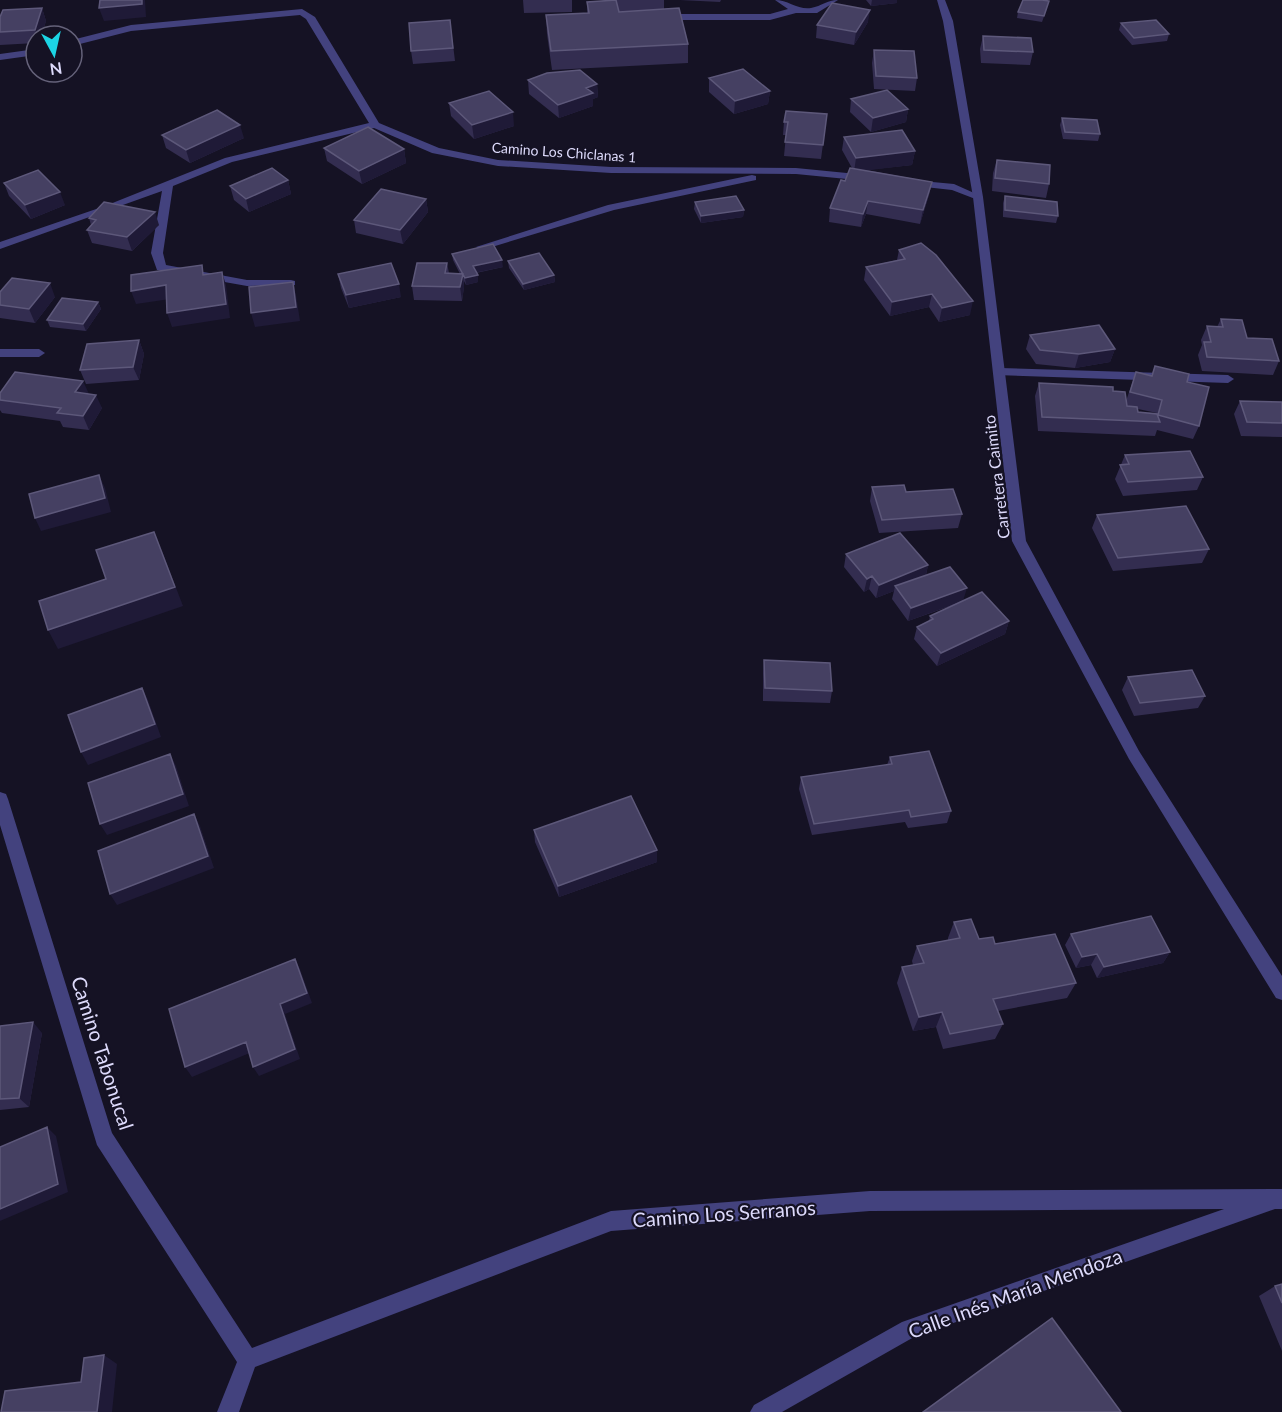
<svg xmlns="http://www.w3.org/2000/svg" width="1282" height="1412" font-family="Lato,sans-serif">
	<rect width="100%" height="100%" fill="#151224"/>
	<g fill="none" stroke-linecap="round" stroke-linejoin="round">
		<path fill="#43427e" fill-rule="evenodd" d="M775,0C788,0 798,10 811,8C822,6 827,0 838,0L817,13H796L770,20H662L657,17L662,14H770L788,9Z
			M302,9L315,17L379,123L439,148L498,160L611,167L796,168L867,175L872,178L867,181L796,174L611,173L498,166L432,153L374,128L232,162L173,186L163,253L166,265L247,280H291L295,281V285L247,286L157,270L151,253L162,191L0,249V242L105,206L225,158L369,123L306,19L300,15L131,31L72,46V40L131,25Z
			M36,49V55L0,60V54Z
			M752,175L756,176V180L614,210L482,250L476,247L608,205Z
			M911,180L954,184L983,197L978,200L952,190L907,185V181Z
			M0,349H39L45,353L39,357H0Z
			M1000,368L1228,375L1234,379L1228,383L996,375L994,372Z
			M0,792L6,794L8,799L112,1133L252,1348L611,1211L870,1191L1282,1189V1209H1275L914,1337L782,1412H750L754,1405L902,1322L1224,1209L870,1211L611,1231L255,1367L239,1412H217L237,1362L97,1145L0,825Z"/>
		<path fill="#43427e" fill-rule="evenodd" d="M937,0H945L953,21L983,197L1026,541L1139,751L1282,976V1000L1276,998L1129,759L1012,541L973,197L943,21Z"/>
	</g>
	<path fill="#332d50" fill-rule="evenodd" d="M523,0H572V12L524,13Z
		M611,0H664V9L688,44V63L552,70L547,34L546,15L587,13V2Z
		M680,0H721L720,2Z
		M866,0H897V3L871,6Z
		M42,8L46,21L41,36H36V43L0,45V17Z
		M1047,8L1042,22L1017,18L1018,12Z
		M450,20L455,61L413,64L411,51Z
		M868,22L854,45L816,38L817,25Z
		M1121,23L1169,34L1167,41L1132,45L1119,30Z
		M983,36L1033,52L1030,65L981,63L980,49Z
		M874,50L917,78L915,91L874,89L872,63Z
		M709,78L770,91L768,104L734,114L709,92Z
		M528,80L597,84L598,97L593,99V106L559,118L529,94Z
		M851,99L908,109L906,122L871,132L850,112Z
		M449,103L514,126L474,139L451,116Z
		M827,114L821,159L784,156L786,135H783L784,122Z
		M1062,118L1100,134L1098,141L1063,139L1060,125Z
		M162,135L244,138L190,163L166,148Z
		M844,137L915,151L912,165L866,170L932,182L929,195L920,224L866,214L861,227L829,222L830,208L852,168L842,150Z
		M324,148L404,149L406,163L362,184L327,161Z
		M997,160L1049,184L1046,198L992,191L993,173Z
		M288,180L291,194L249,212L234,200L230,186Z
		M4,183L65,205L31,219L9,196Z
		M1005,196L1058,216L1056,223L1003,217V203Z
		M426,199L428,212L403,244L356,233L354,220Z
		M695,202L744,210L743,217L701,223L694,209Z
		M89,218L159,225L132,251L92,243L87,230L91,225Z
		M899,250L970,315L939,322L929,307L890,316L864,280L866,267L897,260Z
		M452,254L503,267L476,273L478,282L466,285L464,281V287L462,301L414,300L412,286L447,263L449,273L460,274L453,260Z
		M508,261L554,275L555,282L524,290L509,268Z
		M338,274L401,297L349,308L341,288Z
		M0,292L55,297L35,323L0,318Z
		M98,302L101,309L86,331L50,327L47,320Z
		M1221,319L1279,361L1273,375L1202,371L1198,355L1202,345L1201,340L1207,326L1217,327Z
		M1030,335L1115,349L1110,362L1075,368L1036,364L1026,349Z
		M139,340L144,354L139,380L86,384L80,370Z
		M1155,366L1187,382L1199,426L1193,439L1157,430L1155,436L1038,431L1035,396L1039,383L1113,391L1126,401L1136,372L1151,376ZM1138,409L1157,413L1138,412Z
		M0,393L89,394L102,408L89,430L63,427L60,421L2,413L0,410Z
		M1240,401L1282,402V437L1241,436L1234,414Z
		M1125,455L1203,477L1197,490L1123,496L1115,479Z
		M872,487L906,492L962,514L958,528L879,533L870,501Z
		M1097,515L1209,549L1202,563L1113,571L1092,528Z
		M846,554L928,565L926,575L964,601L1009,621L1005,634L937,666L914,639L917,627L929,621L930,616L959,603L908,621L892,599L894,591L876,598L869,589L864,592L844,567Z
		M764,660L832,691L830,703L763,701V673Z
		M1128,677L1205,696L1198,708L1134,716L1122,690Z
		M890,757L951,811L947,823L908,828L905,822L812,835L799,789L801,777L887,765Z
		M534,830L657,850V862L559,897L535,842Z
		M954,922L979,939L995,944L1076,983L1067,998L998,1011L1003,1024L995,1039L943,1049L936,1027L913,1031L897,983L902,967L913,965L912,961L917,946L948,940V938Z
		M1071,934L1170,952L1163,963L1097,978L1091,965L1076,968L1065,945Z
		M0,1026L42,1033L29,1107L0,1110Z
		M1282,1284V1351L1259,1296L1275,1286Z"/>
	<path fill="#1f1a37" d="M142,0H145L146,17L104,21L99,8Z
		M872,0H897V3L871,6Z
		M42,8L46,21L41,36H37L35,30Z
		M870,10L868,22L854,45L856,32Z
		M597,84L598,97L593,99V106L559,118L558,105L586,88Z
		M770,91L768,104L734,114L735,101Z
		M908,109L906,122L871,132L873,118Z
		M513,112L514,126L474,139L472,125Z
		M240,125L244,138L190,163L186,150Z
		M404,149L406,163L362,184L359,171Z
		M915,151L912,165L854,172L856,158Z
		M288,180L291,194L249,212L246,199Z
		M932,182L929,195L920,224L923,210Z
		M60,192L65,205L31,219L25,205Z
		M426,199L428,212L403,244L400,230Z
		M868,201L866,214L861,227L863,214Z
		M744,210L743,217L701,223V216Z
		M155,212L159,225L132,251L127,237Z
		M502,260L503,267L474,273L473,266Z
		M222,272L226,285L230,318L172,327L167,313Z
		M463,274L464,287L462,301L460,287Z
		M478,275V282L466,285L465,278Z
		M554,275L555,282L524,290L523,284Z
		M293,282L296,295L300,321L255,327L251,313Z
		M50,283L55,297L35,323L29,309Z
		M399,284L401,297L349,308L346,295Z
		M166,285L170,299L136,304L131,291Z
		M932,294L929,307L890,316L892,302Z
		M973,301L970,315L939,322L942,308Z
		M98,302L101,309L86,331L83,324Z
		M139,340L144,354L139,380L133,367Z
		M1115,349L1110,362L1075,368L1079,354Z
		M83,381L89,394L75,392Z
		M96,395L102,408L89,430L83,416Z
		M99,475L105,488L111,512L41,531L35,518Z
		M162,551L183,606L58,649L48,630Z
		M928,565L925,579L895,586L894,591L876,598L879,585Z
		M872,576L869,589L864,592L867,579Z
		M967,588L963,601L908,621L911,608Z
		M1009,621L1005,634L937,666L941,653Z
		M142,688L148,700L161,737L88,765L81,752Z
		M170,754L176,766L189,806L107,835L100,824Z
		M194,814L200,826L214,868L117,905L110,894Z
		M657,850V862L559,897L558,886Z
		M1170,952L1163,963L1097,978L1104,967Z
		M1097,954L1091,965L1076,968L1082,957Z
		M295,959L300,969L312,1003L285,1014L300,1059L259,1076L253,1067L280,1004Z
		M942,1012L936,1027L913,1031L919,1017Z
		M33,1022L42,1033L29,1107L19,1098Z
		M246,1042L252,1052L192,1077L185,1067Z
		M47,1127L56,1136L68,1192L0,1221V1209Z
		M104,1355L117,1364L112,1412H97Z"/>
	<path fill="#454062" stroke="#5d587a" stroke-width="1.5" d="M100,0H142V4L99,8Z
		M616,0L619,12L679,8L688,44L551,51L546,15L589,13L587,2Z
		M1023,0H1042L1049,1L1044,16L1018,12Z
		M832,3L870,10L856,32L817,25Z
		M42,8L35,30L0,32V17L3,10Z
		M450,20L453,48L411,51L409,23Z
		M1156,20L1169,34L1134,38L1121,23Z
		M983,36L1031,38L1033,52L984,50Z
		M874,50L914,51L917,78L876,76Z
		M743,69L770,91L735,101L709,78Z
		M580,70L597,84L586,88L593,93L558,105L528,80L547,73Z
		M887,90L908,109L873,118L851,99Z
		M489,91L513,112L472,125L449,103Z
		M217,110L240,125L186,150L162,135Z
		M786,111L827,114L823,145L785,142L788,122H784Z
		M1062,118L1097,120L1100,134L1065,132Z
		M368,127L404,149L359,171L324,148Z
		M902,130L915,151L856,158L844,137Z
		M997,160L1050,165L1049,184L995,178Z
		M272,168L288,180L246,199L230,186Z
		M850,168L932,182L923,210L868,201L863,214L830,208L841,180L845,181Z
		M38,170L60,192L25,205L4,183Z
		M381,189L426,199L400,230L354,220Z
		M736,196L744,210L701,216L695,202Z
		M1005,196L1057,202L1058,216L1005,210Z
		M104,202L155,212L127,237L87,230L96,220L89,218Z
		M921,243L936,255L973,301L942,308L932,294L892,302L866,267L905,259L899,250Z
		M493,244L502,260L473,266L478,275L465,278L452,254Z
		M539,253L554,275L523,284L508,261Z
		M391,263L399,284L346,295L338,274Z
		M417,263H447L445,273L463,274L460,287L412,286Z
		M202,265L203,275L222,272L226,304L167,313L166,285L131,291V275Z
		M12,278L50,283L29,309L0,305V292Z
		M293,282L296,307L251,313L249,287Z
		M62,298L98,302L83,324L47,320Z
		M1221,319L1242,320L1247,338L1272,339L1279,361L1207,357L1204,342H1211L1207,326L1223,327Z
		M1099,325L1115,349L1079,354L1040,350L1030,335Z
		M139,340L133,367L80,370L87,344Z
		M1155,366L1189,374L1187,382L1209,387L1199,426L1158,415L1162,400L1130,392L1136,372L1152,376Z
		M15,372L83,381L75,392L96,395L83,416L57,413L61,408L0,400V393Z
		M1039,383L1113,387V391L1125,392L1127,406L1137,407L1138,412L1157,414L1160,422L1042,417Z
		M1240,401L1282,402V423L1247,422Z
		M1190,451L1203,477L1128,482L1120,465L1129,464L1125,455Z
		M99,475L105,498L35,518L29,494Z
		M904,485L906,492L953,489L962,514L882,520L872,487Z
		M1186,506L1209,549L1118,558L1097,515Z
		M154,532L175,587L48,630L39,601L106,579L96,550Z
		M900,533L928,565L879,585L872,576L867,579L846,554Z
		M950,567L967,588L911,608L895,586Z
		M982,592L1009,621L941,653L917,627L933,619L930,616Z
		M764,660L830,663L832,691L765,688Z
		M1192,670L1205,696L1140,703L1128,677Z
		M142,688L155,724L81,752L68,715Z
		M929,751L951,811L911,817L909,810L814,824L801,777L892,764L890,757Z
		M170,754L183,794L100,824L88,783Z
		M631,796L657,850L558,886L534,830Z
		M194,814L208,856L110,894L98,851Z
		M1151,916L1170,952L1104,967L1097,954L1082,957L1071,934Z
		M971,919L979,939L993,937L995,944L1055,934L1076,983L993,999L1003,1024L950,1034L942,1012L919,1017L902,967L924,963L917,946L960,938L954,922Z
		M295,959L307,993L280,1004L295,1049L253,1067L246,1042L185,1067L169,1009Z
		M33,1022L19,1098L0,1099V1026Z
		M47,1127L58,1184L0,1209V1147Z
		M1282,1284V1303L1275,1286Z
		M1052,1318L1121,1412H923Z
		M104,1355L97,1412H1L5,1391L81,1382L84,1358Z"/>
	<g text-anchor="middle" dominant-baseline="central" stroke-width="4.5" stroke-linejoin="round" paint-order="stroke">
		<g font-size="14" fill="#dddafb" stroke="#151224">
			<text transform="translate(564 152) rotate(4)">Camino Los Chiclanas 1</text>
		</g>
		<g font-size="16" fill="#dddafb" stroke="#151224">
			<text transform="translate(996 477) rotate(-97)">Carretera Caimito</text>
		</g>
		<g font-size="20" fill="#dddafb" stroke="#151224">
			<text transform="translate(103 1053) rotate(72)">Camino Tabonucal</text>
			<text transform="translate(724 1213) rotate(-4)">Camino Los Serranos</text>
			<text transform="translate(1015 1293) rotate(-20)">Calle Inés María Mendoza</text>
		</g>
	</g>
	<g transform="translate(54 54) rotate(172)"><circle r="28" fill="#151224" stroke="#65627a" stroke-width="1.5"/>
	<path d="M0-4.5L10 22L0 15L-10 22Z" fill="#1cd4e4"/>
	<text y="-9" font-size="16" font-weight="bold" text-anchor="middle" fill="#dddafb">N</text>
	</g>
</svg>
